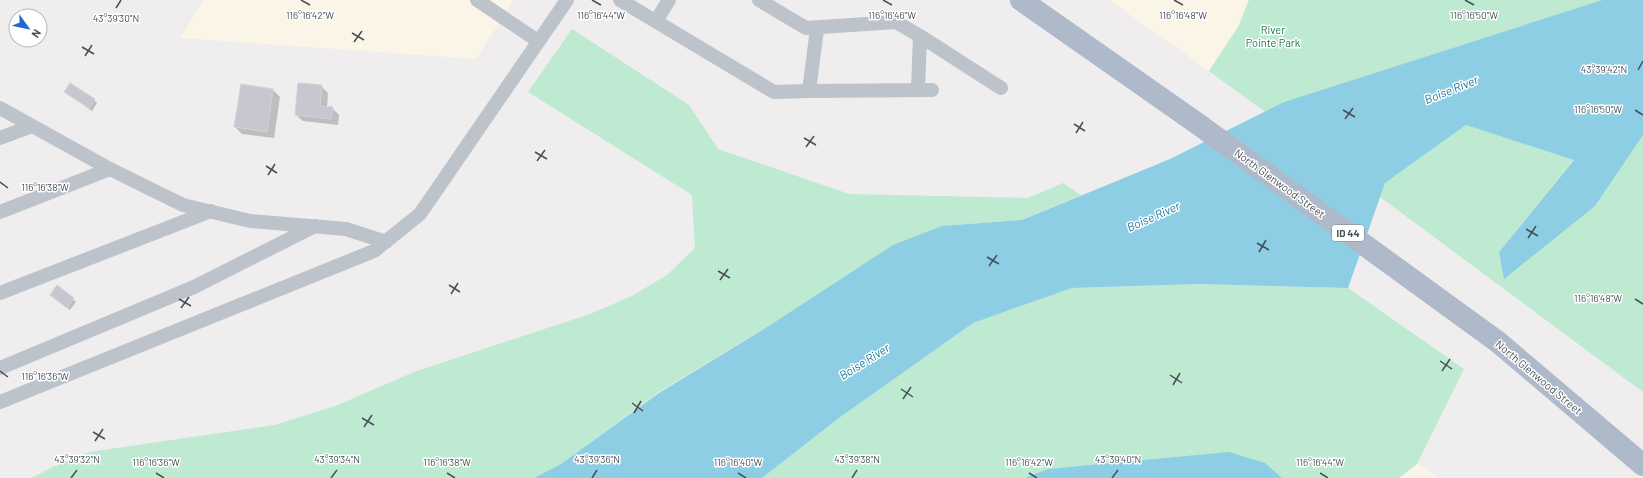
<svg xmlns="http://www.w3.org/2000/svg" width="1643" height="478" font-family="Barlow,sans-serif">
	<rect width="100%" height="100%" fill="#efeded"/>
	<path fill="#faf5e6" d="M204,0H514L476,59L180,38Z
		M1109,0H1249L1238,27L1209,71Z
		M1417,464L1440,478H1399Z"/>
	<path fill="#bdead1" d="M1249,0H1602L1284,102L1265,112L1209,71L1238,27Z
		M572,29L689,105L718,149L849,194L1028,198L1063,183L1081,195L1022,220L942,226L772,324L659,392L561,464L534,478H31L53,467L89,452L275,425L338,405L414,372L590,314L632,296L667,275L695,248L692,195L528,92Z
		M1466,125L1574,159L1499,252L1595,206L1643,135V392L1380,197L1385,183Z
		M1199,284L1348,288L1464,369L1417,464L1399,478H762L839,418L973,323L1072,288Z"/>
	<path fill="#8dcee4" d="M1602,0H1643V135L1595,206L1504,279L1499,252L1574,160L1466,125L1385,183L1348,288L1199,284L1072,288L973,323L839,418L762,478H534L561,464L659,393L772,324L893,245L942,226L1022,220L1170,159L1284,102Z
		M1229,452L1265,463L1282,478H1025L1048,469Z"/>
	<path fill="#0003" d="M241,86L273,90L280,97L274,138L242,134L235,127Z
		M321,86L328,93L327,108H332L339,115L338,125L303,121L296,115Z
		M65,92L94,100L97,103L92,111Z
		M54,298L73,299L76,302L70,310Z"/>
	<path fill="#c7c8cf" stroke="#d1d3d8" d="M70,83L95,99L89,108L64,92Z
		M298,83L322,85L320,106L333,107L331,119L295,115Z
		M241,84L273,89L267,132L234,127Z
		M57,285L74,298L67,308L50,295Z"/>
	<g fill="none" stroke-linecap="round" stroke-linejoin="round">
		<path stroke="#bcc3cb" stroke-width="14" d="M477,0L538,41
			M620,0L774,92L809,91L932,90
			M759,0L806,28L896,22L920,36L918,89
			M656,21L669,0
			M920,36L1001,88
			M809,91L817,29
			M0,108L110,169L183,205L250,221L346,229L386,242
			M0,138L32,126
			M0,212L110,169
			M0,293L211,211
			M0,368L194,287L315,226
			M0,402L374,251L420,214L567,0"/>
		<path stroke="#aebaca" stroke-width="22" d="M1021,0L1198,124L1498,342L1643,465"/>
	</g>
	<path fill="none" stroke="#464f58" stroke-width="1.5" d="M301,0L310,5M592,0L601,5M883,0L892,5M1174,0L1183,5M1465,0L1474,5M116,8L121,0M352,33L364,40M354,42L362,31M82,47L94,54M85,56L92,45M1638,70L1643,61M1343,110L1355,117M1635,110L1643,115M1345,119L1353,108M1074,124L1085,131M1076,133L1083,122M804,138L816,145M806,147L814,136M535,152L547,159M537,161L545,150M266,166L277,173M268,175L275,164M0,182L8,188M1526,229L1538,236M1528,238L1536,226M1257,243L1269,250M1259,252L1266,240M987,257L999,264M989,266L997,255M718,271L730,278M720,280L728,269M449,285L460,292M451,294L458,283M179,299L191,306M1635,299L1643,304M181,308L189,297M1440,361L1452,369M0,371L8,377M1442,371L1450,359M1170,375L1182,383M1173,385L1180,373M901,389L913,397M903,399L911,387M632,403L643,411M634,413L641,401M362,418L374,425M364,427L372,415M93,432L105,439M95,441L103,429M156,473L164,478M447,473L455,478M738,473L746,478M1029,473L1037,478M1320,473L1328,478M71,478L77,470M331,478L337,470M592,478L597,470M852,478L857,470M1112,478L1118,470"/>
	<g text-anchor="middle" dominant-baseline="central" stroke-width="3" stroke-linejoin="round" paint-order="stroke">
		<rect fill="#fff" stroke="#7e848a" stroke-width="1" x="1332" y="225" width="32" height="16" rx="3"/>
		<g font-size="10" font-weight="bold" fill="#464f58">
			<text x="1348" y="233">ID 44</text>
		</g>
		<g font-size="11" fill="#1d734d" stroke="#fff">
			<text x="1273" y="29">River<tspan x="1273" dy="13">Pointe Park</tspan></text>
		</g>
		<g font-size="11" fill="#464f58" stroke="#fff">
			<text transform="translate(1280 183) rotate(36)">North Glenwood Street</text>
			<text transform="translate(1539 377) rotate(40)">North Glenwood Street</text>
		</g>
		<g font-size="12" font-style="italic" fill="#17789b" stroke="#fff">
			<text transform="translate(1451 89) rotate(-22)">Boise River</text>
			<text transform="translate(1153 216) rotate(-24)">Boise River</text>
			<text transform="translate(864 361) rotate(-32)">Boise River</text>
		</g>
	</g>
	<g font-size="10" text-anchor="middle" fill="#464f58" stroke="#fff" stroke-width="3" stroke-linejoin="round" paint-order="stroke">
		<text x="310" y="19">116°16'42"W</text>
		<text x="601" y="19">116°16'44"W</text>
		<text x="892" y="19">116°16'46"W</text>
		<text x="1183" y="19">116°16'48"W</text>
		<text x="1474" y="19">116°16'50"W</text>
		<text x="116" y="22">43°39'30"N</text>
		<text x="1604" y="73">43°39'42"N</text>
		<text x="1598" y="113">116°16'50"W</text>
		<text x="45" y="191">116°16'38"W</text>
		<text x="1598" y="302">116°16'48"W</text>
		<text x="45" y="380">116°16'36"W</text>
		<text x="77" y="463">43°39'32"N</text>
		<text x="337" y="463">43°39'34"N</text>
		<text x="597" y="463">43°39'36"N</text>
		<text x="857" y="463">43°39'38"N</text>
		<text x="1118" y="463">43°39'40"N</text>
		<text x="156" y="466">116°16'36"W</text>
		<text x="447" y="466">116°16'38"W</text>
		<text x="738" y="466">116°16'40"W</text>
		<text x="1029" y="466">116°16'42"W</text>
		<text x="1320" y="466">116°16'44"W</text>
	</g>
	<g transform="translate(28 28) rotate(123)"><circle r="19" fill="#ffffff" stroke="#b5b9bc"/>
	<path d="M0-3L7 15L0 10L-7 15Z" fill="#2667cf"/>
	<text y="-6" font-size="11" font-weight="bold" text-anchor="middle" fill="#464f58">N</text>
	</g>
</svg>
